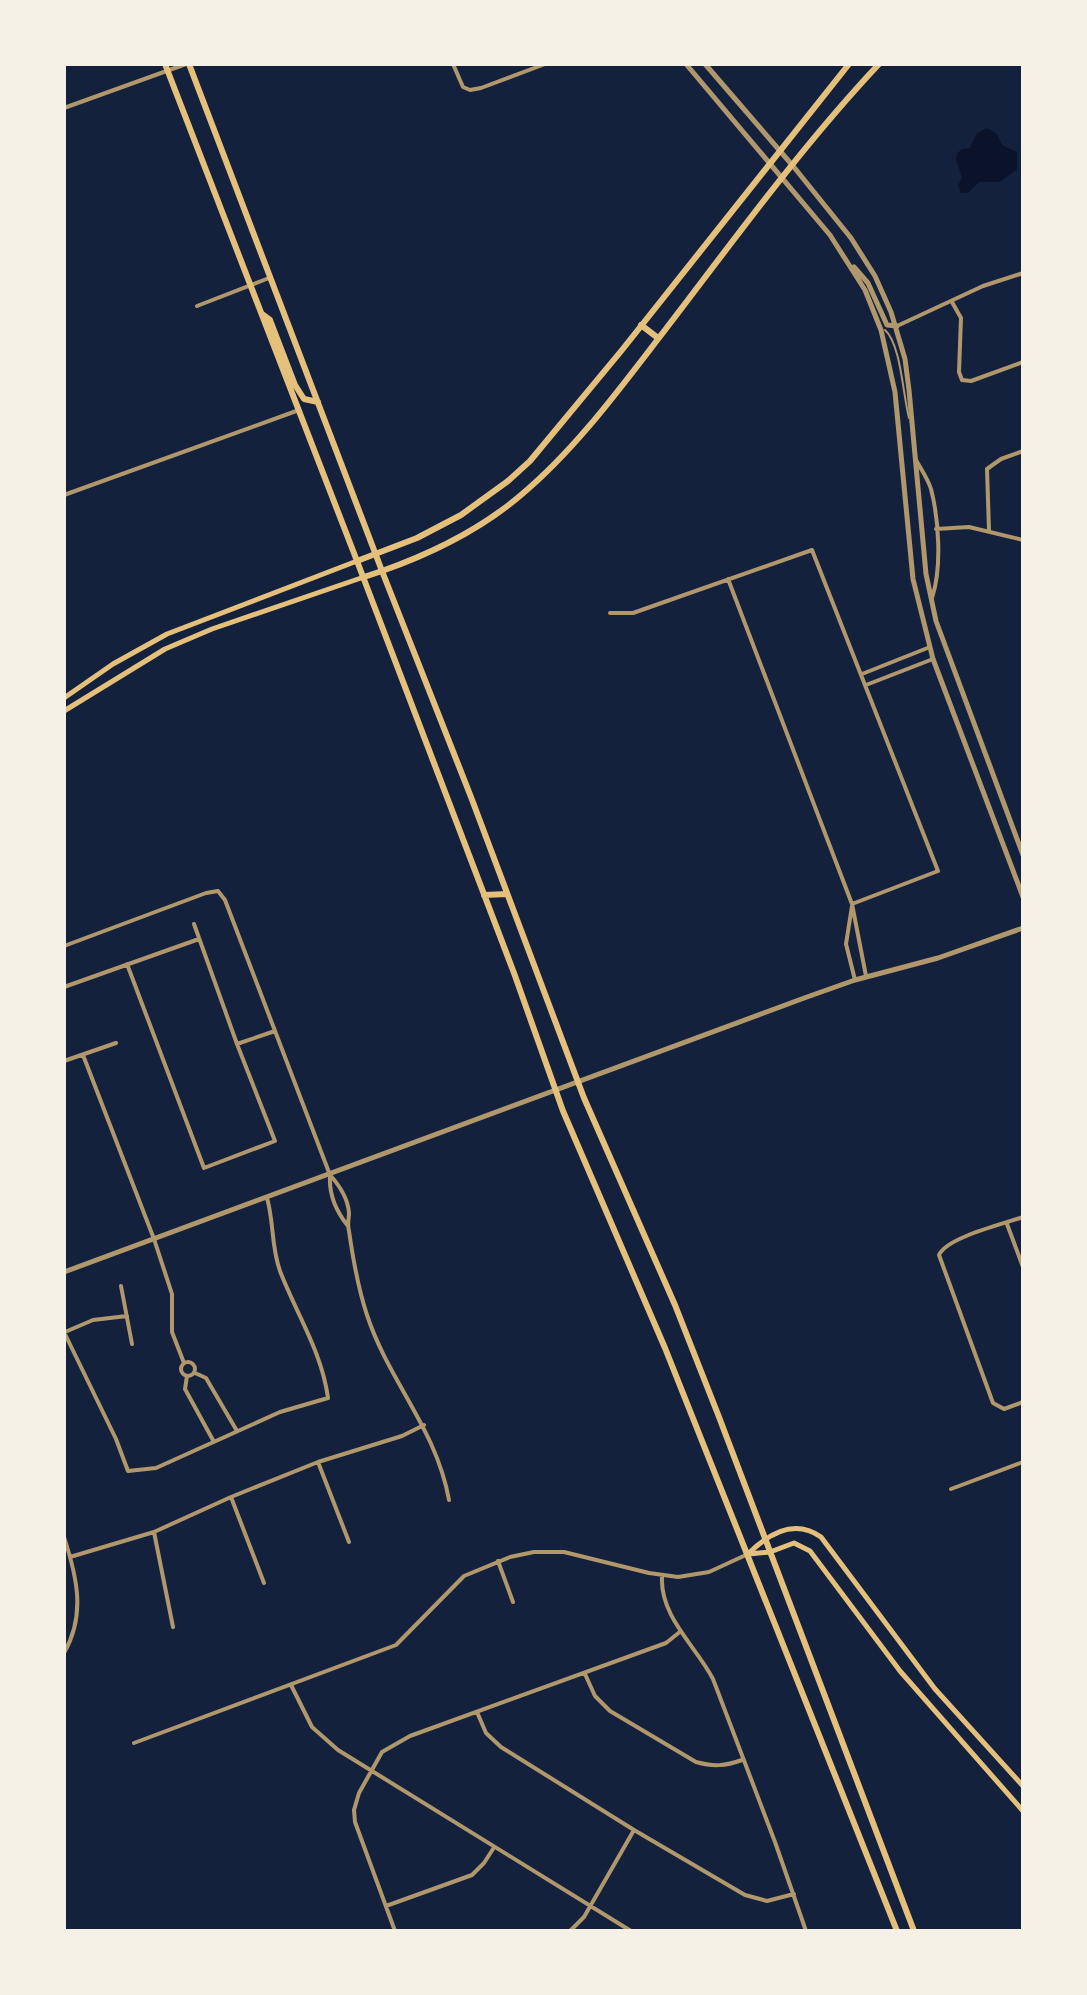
<svg xmlns="http://www.w3.org/2000/svg" width="1087" height="1995" font-family="'PT Sans',sans-serif">
	<rect width="100%" height="100%" fill="#14213d"/>
	<path fill="#0b132b" d="M987,128L997,134L1002,145L1017,152V169L1000,182H979L968,193H961L958,185L962,177L956,160L957,153L962,149L970,148L977,133Z"/>
	<g fill="none" stroke-linecap="round" stroke-linejoin="round">
		<path stroke="#b1986c" stroke-width="2" d="M885,330C901,344 903,396 909,418"/>
		<path stroke="#b1986c" stroke-width="4" d="M453,64L463,87L470,90L481,88L545,64
			M64,108L186,64
			M952,302L961,318L959,372L962,380L971,381L1023,362
			M197,306L269,278
			M897,326L983,286L1023,273
			M916,460C921,469 928,479 931,489C939,520 942,568 932,598
			M64,495L299,410
			M936,529L969,527L1023,540
			M989,530L987,469L1001,459L1023,451
			M728,579L852,904L866,976
			M610,613H633L812,550L938,871L852,904
			M862,674L930,647
			M866,685L933,659
			M852,906L846,944L855,980
			M194,924L237,1044L275,1031
			M64,946L206,893L218,891L225,900L330,1175C339,1185 348,1199 349,1213C349,1219 347,1224 349,1231C353,1259 358,1288 367,1315C389,1382 436,1428 449,1500
			M127,964L204,1168L275,1141L237,1044
			M64,987L199,939
			M83,1055L154,1239L172,1294V1332L184,1363
			M64,1061L116,1043
			M330,1177C329,1196 336,1211 348,1226
			M1023,1217C1004,1224 947,1237 939,1255L993,1403L1004,1409L1023,1402
			M1007,1224L1023,1267
			M121,1286L132,1344
			M64,1332L116,1439L128,1471L156,1468L280,1412L328,1398C322,1352 296,1313 280,1271C271,1246 274,1222 267,1198
			M65,1332L93,1320L127,1316
			M181 1369a7 7 0 1 1 14 0a7 7 0 1 1-14 0Z
			M195,1373L206,1378L237,1431
			M187,1376L185,1389L214,1442
			M318,1462L349,1542
			M951,1489L1023,1462
			M231,1497L264,1583
			M154,1532L173,1627
			M64,1537C77,1577 86,1615 64,1653
			M70,1557L154,1532L231,1497L318,1462L402,1436L424,1425
			M498,1561L513,1602
			M662,1577C660,1617 696,1646 713,1679L775,1842L806,1931
			M585,1674L595,1696L610,1711L696,1762C714,1767 725,1766 742,1760
			M291,1685L312,1727L338,1750L631,1931
			M477,1712L486,1733L501,1747L634,1830L745,1895L767,1901L794,1894
			M134,1743L396,1645L464,1576L510,1557L534,1552H564L649,1573L678,1577L709,1572L748,1554
			M386,1906L472,1875L484,1863L493,1849
			M395,1931L355,1822L354,1810L359,1793L382,1752L410,1736L666,1643L681,1631
			M570,1931L584,1917L634,1830"/>
		<path stroke="#b1986c" stroke-width="5" d="M686,64L830,235L865,290L881,330L895,392L913,579L933,659L1023,897
			M705,64L793,166L851,238L875,276L891,312L905,359L909,390L926,574L936,621L1023,855
			M854,267L868,283L887,325L897,326
			M64,1272L807,997L855,980L938,958L1023,928"/>
		<path stroke="#e5c07b" stroke-width="5" d="M64,698L113,664L167,634L357,561
			M64,711L165,649L212,629L364,577
			M748,1554C768,1534 794,1518 821,1537L935,1689L1023,1786
			M749,1554L770,1552L794,1543L810,1551L900,1671L1023,1811"/>
		<path stroke="#e5c07b" stroke-width="6" d="M165,64L357,561
			M189,64L382,571L364,577
			M262,314L270,320L295,385L304,399L318,402"/>
		<path stroke="#e5c07b" stroke-width="6" d="M849,64L622,350L530,461L508,481L461,515L417,538L357,561L514,973L563,1111L665,1348L897,1931
			M879,64C801,147 734,240 665,330C621,387 576,449 521,495C480,530 433,553 382,571L471,797L584,1098L675,1305L719,1417L914,1931
			M641,325L658,338
			M484,895L507,894"/>
	</g>
	<rect width="1087" height="1995" fill="none" stroke="#f6f1e7" stroke-width="132"/>
</svg>
